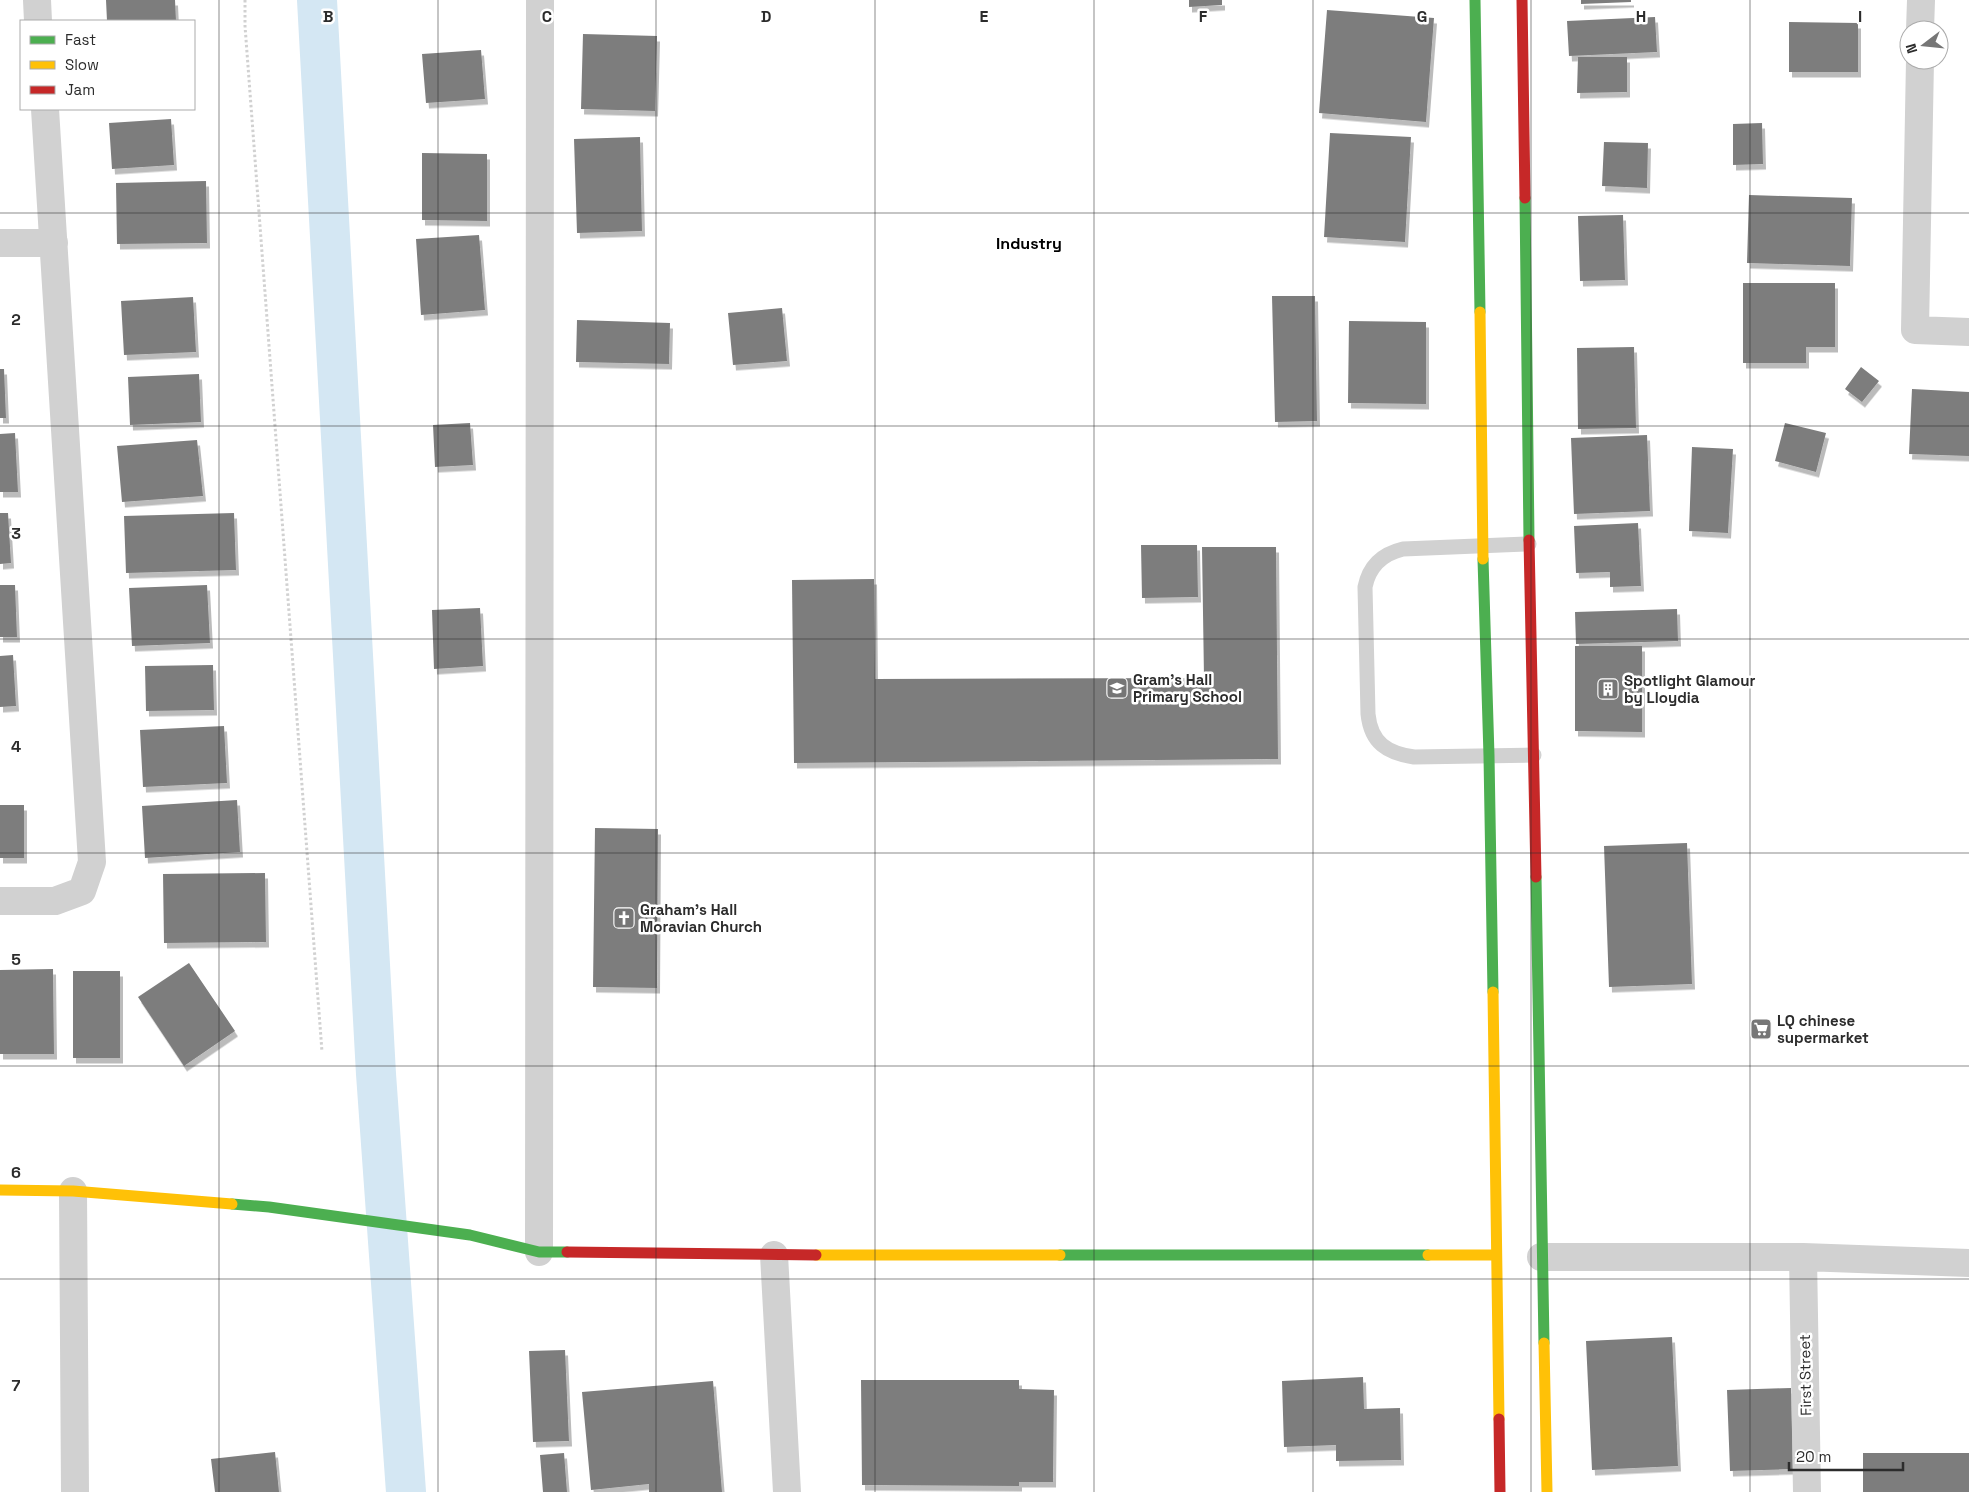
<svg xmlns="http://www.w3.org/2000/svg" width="1969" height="1492" font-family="'Space Grotesk',sans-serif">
	<defs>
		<filter id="shadow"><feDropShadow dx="3" dy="5.5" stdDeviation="0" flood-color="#0004"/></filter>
	</defs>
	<rect width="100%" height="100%" fill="#fff"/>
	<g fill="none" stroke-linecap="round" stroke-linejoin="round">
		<path stroke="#d4e7f3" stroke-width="40" d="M317,0L376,1074L406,1492"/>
	</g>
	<path fill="#7d7d7d" filter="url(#shadow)" d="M106,0H175L176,21H107Z
		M1189,0H1222V5L1189,7Z
		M1581,0H1631V2L1581,4Z
		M1327,10L1434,18L1426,122L1319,113Z
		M1655,17L1657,52L1569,56L1567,21Z
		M1789,22L1858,23V72H1789Z
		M583,34L657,36L655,111L581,109Z
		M481,50L485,99L426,103L422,54Z
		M1578,57H1627V92L1577,93Z
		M171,119L174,165L112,169L109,123Z
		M1762,123L1763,164L1733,165V124Z
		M1330,133L1411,137L1405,242L1324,237Z
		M640,137L642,231L577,233L574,139Z
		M1604,142L1648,143L1647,188L1602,186Z
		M422,153L487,154V221L422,220Z
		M206,181L207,243L117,244L116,183Z
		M1749,195L1852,198L1850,266L1747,263Z
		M1623,215L1625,280L1580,281L1578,216Z
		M479,235L485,310L421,315L416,239Z
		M1743,283H1835V347H1806V363H1743Z
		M1272,296H1315L1317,421L1275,422Z
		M193,297L196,352L124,355L121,301Z
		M782,308L787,361L733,365L728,313Z
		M577,320L670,323L669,364L576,362Z
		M1349,321L1426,322V404L1348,403Z
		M1634,347L1636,428L1578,429L1577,348Z
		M1861,367L1879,381L1862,402L1845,389Z
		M0,369H4L6,418H0Z
		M199,374L201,422L130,425L128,377Z
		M1912,389L1969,392V456L1909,454Z
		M470,423L473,465L435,467L433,425Z
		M1785,423L1826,433L1816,472L1775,461Z
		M15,433L18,492H0V434Z
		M1647,435L1650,511L1574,514L1571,438Z
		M197,440L203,496L122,502L117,446Z
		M1692,447L1733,449L1728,533L1689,531Z
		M0,513H8L11,563L0,564Z
		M234,513L236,570L126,573L124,516Z
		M1638,523L1641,586L1610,587V572L1576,573L1574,526Z
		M1141,545H1197L1198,597L1142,598Z
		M1202,547H1276L1278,759L794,763L792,580L874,579L875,679L1204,678Z
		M0,585H15L17,637H0Z
		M207,585L210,643L132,646L129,588Z
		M480,608L483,666L434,669L432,610Z
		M1677,609L1678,641L1576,644L1575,612Z
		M1575,646H1642V732L1575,731Z
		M13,655L16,706L0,707V656Z
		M213,665L214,710L146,711L145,666Z
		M224,726L227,783L143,787L140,730Z
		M237,800L240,852L145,858L142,806Z
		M0,805H24V858H0Z
		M595,828L658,829L657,988L593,987Z
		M1687,843L1692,984L1609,987L1604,846Z
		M265,873L266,942L164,943L163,874Z
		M189,963L235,1031L184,1066L138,997Z
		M53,969L54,1054H0V970Z
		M73,971H120V1058H73Z
		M1672,1337L1678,1466L1592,1470L1586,1341Z
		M565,1350L569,1441L533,1442L529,1351Z
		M1363,1377L1364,1409L1400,1408L1401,1460L1336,1461V1445L1284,1447L1282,1381Z
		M861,1380H1019V1389L1054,1390L1053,1482H1019V1486L862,1485Z
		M713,1381L722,1492H649V1484L591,1490L582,1392Z
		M1791,1388L1793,1469L1730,1471L1727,1390Z
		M275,1452L279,1492H215L211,1459Z
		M564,1453L567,1492H543L540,1455Z
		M1863,1453H1969V1492H1863Z"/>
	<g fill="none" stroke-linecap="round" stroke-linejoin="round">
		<path stroke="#d1d1d1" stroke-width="3" stroke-dasharray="2.5 2.5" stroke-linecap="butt" d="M245,0V26L322,1052"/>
		<path stroke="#d1d1d1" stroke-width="15" d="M1529,544L1403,549C1382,554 1369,567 1365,587L1368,714C1371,743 1387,753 1414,757L1534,755"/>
		<path stroke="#d1d1d1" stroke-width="28" d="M37,0L38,21
			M1920,30L1921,0
			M1920,60L1915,330L1969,332
			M0,243H54
			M0,901H55L82,891L92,862L45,109
			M73,1191L75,1492
			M539,1252L540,0
			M774,1255L787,1492
			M1541,1257H1803L1969,1263
			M1803,1257L1807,1492"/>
		<path stroke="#4caf50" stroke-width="11" d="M1475,0L1480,312
			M1525,198L1529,540
			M1483,559L1489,756L1493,992
			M1536,877L1544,1343
			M232,1204L269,1207L470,1235L539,1252H567
			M1060,1255H1428"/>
		<path stroke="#ffc107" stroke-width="11" d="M1480,312L1483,559
			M1493,992L1499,1419
			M0,1190L73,1191L232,1204
			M816,1255H1060
			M1428,1255H1496
			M1544,1343L1547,1492"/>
		<path stroke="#c62828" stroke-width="11" d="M1522,0L1525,198
			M1529,540L1536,877
			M567,1252L816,1255
			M1499,1419L1500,1492"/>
	</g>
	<path fill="none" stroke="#2c2c2c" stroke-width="1" stroke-opacity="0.55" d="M219,0V1492M438,0V1492M656,0V1492M875,0V1492M1094,0V1492M1313,0V1492M1531,0V1492M1750,0V1492M0,213H1969M0,426H1969M0,639H1969M0,853H1969M0,1066H1969M0,1279H1969"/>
	<defs>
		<g id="school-square" transform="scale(1.125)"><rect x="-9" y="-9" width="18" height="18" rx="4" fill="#767676" stroke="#fff"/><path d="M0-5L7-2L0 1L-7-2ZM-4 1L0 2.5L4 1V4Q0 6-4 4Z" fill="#fff"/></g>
		<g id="building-square" transform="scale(1.125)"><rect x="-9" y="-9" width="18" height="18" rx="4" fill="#767676" stroke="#fff"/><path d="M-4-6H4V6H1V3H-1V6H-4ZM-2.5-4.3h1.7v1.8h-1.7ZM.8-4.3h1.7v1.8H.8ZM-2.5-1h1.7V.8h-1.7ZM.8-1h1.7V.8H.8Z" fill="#fff"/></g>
		<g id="church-square" transform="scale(1.125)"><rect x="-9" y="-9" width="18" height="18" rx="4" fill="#767676" stroke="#fff"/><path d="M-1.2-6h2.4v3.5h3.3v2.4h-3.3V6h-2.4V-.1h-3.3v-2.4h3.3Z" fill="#fff"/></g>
		<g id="supermarket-square" transform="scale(1.125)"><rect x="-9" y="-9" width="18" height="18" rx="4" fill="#767676" stroke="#fff"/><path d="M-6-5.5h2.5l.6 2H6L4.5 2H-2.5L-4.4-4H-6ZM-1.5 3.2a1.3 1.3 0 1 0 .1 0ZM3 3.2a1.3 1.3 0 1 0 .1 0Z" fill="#fff"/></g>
	</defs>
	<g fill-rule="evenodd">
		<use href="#school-square" x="1117" y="688"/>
		<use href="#building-square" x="1608" y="689"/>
		<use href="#church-square" x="624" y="918"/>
		<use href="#supermarket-square" x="1761" y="1029"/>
	</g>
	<g text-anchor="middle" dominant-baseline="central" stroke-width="5" stroke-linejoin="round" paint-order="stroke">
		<g font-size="15" font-weight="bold" fill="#2c2c2c" stroke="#fff" text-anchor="start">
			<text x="1133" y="679">Gram's Hall<tspan x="1133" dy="17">Primary School</tspan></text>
			<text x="1624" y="680">Spotlight Glamour<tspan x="1624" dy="17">by Lloydia</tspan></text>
			<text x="640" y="909">Graham's Hall<tspan x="640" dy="17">Moravian Church</tspan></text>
			<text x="1777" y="1020">LQ chinese<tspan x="1777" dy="17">supermarket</tspan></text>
		</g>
		<g font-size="15" fill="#2c2c2c" stroke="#fff">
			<text transform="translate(1805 1375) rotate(-91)">First Street</text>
		</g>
		<g font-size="16" font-weight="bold" fill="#000" stroke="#fff">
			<text x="1029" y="243">Industry</text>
		</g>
	</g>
	<g font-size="16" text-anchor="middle" font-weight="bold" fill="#2c2c2c" stroke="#fff" stroke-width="5" stroke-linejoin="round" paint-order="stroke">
		<text x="328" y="22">B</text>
		<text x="547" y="22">C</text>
		<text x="766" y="22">D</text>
		<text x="984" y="22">E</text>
		<text x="1203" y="22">F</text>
		<text x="1422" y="22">G</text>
		<text x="1641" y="22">H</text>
		<text x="1860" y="22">I</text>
		<text x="16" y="325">2</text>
		<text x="16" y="539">3</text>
		<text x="16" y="752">4</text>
		<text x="16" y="965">5</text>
		<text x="16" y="1178">6</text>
		<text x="16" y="1391">7</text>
	</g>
	<rect x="20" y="20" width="175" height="90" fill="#ffffff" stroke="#ababab"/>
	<rect x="30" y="36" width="25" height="8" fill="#4caf50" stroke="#ababab"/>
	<text x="65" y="45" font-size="15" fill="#2c2c2c">Fast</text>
	<rect x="30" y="61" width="25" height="8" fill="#ffc107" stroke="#ababab"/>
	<text x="65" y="70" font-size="15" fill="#2c2c2c">Slow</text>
	<rect x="30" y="86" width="25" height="8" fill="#c62828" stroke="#ababab"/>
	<text x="65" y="95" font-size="15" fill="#2c2c2c">Jam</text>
	<g transform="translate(1924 45) rotate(254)"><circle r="24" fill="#ffffff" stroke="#ababab"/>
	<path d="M0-4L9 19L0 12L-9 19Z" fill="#767676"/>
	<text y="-8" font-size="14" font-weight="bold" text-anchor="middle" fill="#2c2c2c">N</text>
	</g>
	<path d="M1789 1462v8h114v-8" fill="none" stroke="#2c2c2c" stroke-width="2.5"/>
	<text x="1796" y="1462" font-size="15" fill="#2c2c2c" stroke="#ffffff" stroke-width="4" paint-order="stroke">20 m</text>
</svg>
